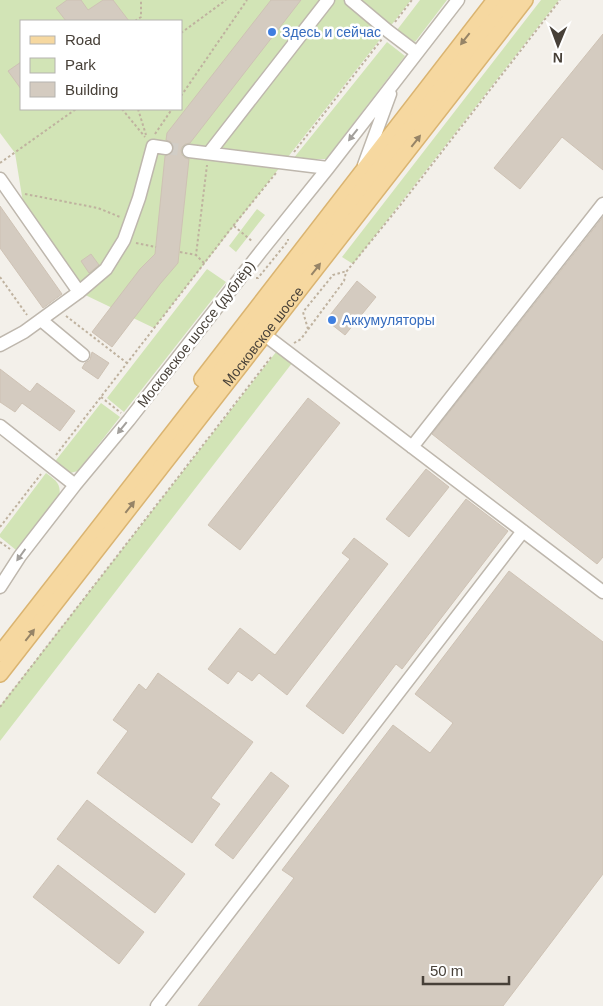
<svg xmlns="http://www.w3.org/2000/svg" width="603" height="1006" font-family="Arial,sans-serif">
	<rect width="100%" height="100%" fill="#f3f0ea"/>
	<path fill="#d2e4b6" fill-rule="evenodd" d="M0,0H411L154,328L79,292L25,215L15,153L0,133ZM21,21H181V109H21Z
		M420,0H447L415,42L397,30Z
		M541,0H559L353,264L342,257Z
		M387,42L405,56L326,159H293Z
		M257,209L265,215L236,252L229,246Z
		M207,269L226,282L124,412L107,398Z
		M280,347L296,358L0,741V706Z
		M101,403L120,417L78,471L70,473L53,464Z
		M46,473C55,480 62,483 59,497L16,550L0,537V534Z"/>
	<path fill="#d4cbc0" stroke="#cec2b4" d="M67,0H81L88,10L103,0H113L129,21H66L56,8Z
		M271,0H301L190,143L185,144L182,147L181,150L182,155L185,158L189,159L178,263L160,284L112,347L92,332L140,269L155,254L165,156L172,153L174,149L171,142L166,140L167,133Z
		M603,34V170L562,137L520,189L494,168Z
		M21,62V89L8,71Z
		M0,206L62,294L43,308L0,248Z
		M603,217V557L597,564L432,434Z
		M91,254L99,265L89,273L81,261Z
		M357,281L376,297L345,335L326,320Z
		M92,352L109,363L98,379L82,368L85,363L90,360Z
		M0,369L30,392L37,383L75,411L60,431L22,403L15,412L0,402Z
		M308,398L340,423L240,550L208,525Z
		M426,469L449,487L409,537L386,519Z
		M466,499L508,531L402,669L396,664L343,734L306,706Z
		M354,538L388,564L287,695L259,673L252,681L238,671L228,684L208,669L240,628L275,655L350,559L342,553Z
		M509,571L603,642V874L503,1006H198L294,878L282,870L393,725L430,753L453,723L415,694Z
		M158,673L253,742L211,798L220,804L192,843L97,773L128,731L113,720L139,684L146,690Z
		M271,772L289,786L233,859L215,845Z
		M87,800L185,874L155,913L57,839Z
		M58,865L144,932L119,964L33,897Z"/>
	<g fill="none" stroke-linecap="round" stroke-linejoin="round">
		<path stroke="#d1cdc6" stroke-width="12" stroke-dasharray="12 6" stroke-linecap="butt" d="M166,148L189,151"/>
		<g stroke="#beb7ad" stroke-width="15">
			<path id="minor" d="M351,0L388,31L417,53
				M189,151L328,168
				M209,153L328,0
				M364,165L390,94
				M0,179L79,292
				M41,320L83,355
				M257,329L603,592
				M0,345L24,332L79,292L106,269L124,240L139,198L153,146L166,148
				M0,426L75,485
				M412,447L603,204
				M0,587L20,556L75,485L129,420L262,250L328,168L458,0
				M157,1006L523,531"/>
		</g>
		<g stroke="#dab471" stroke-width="18">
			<g id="major">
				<path d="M202,379L495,0"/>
				<path d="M0,654L510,0"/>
				<path id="s1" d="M0,674L525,0"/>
			</g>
		</g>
		<path stroke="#bfb29f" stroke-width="2" stroke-dasharray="2.5 2.5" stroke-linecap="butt" d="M135,21L141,17V0
			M395,22L412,0
			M181,33L226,0
			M181,96L247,0
			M122,109L145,137
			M138,109L146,135
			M155,134L172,109
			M294,152L382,39
			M0,163L76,109
			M25,194L98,208L120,217
			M234,226L253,242
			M136,243L156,247
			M180,252L196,255
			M204,263L196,255L207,165
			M0,277L27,315
			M256,278H258L288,241V239
			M66,316L127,363
			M308,329L303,312L333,275L347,271
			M294,343L301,339L344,281L346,272L402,203L560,0
			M101,397L121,413
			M56,455L233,226L276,173
			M0,527L41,474
			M0,542L10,549
			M0,707L272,356"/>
		<use href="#minor" stroke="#fff" stroke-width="12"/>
		<use href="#major" stroke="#f6d8a0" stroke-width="15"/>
	</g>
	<defs><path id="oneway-solid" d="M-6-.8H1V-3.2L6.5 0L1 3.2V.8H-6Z" transform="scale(1.25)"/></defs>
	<g fill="#968467">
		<use href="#oneway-solid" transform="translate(465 39) rotate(128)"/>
		<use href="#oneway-solid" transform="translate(416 141) rotate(-52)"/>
		<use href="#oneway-solid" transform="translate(316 269) rotate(-52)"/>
		<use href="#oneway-solid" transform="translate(130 507) rotate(-52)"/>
		<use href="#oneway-solid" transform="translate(30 635) rotate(-52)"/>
	</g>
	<g fill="#a3a09c">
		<use href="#oneway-solid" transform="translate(353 135) rotate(128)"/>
		<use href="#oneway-solid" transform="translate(122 428) rotate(129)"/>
		<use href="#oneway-solid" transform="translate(21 555) rotate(126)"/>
	</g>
	<g fill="#3f7fe0" stroke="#fff" stroke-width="2">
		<circle cx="272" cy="32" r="5"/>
		<circle cx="332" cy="320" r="5"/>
	</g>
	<g text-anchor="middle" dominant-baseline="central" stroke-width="5" stroke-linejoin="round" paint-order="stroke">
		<g font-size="14" fill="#366cbe" stroke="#fff" text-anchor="start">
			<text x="282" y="32">Здесь и сейчас</text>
			<text x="342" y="320">Аккумуляторы</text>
		</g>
		<g font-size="14" fill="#474038" stroke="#fff">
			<text transform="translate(196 334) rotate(-52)">Московское шоссе (дублёр)</text>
			<text stroke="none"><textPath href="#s1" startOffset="428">Московское шоссе</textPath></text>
		</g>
	</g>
	<rect x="20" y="20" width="162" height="90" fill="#ffffff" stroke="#b5b3af"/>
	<rect x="30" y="36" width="25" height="8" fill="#f6d8a0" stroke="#b5b3af"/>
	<text x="65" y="45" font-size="15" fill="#474038">Road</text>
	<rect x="30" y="58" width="25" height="15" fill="#d2e4b6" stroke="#b5b3af"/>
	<text x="65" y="70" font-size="15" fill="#474038">Park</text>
	<rect x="30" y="82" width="25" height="15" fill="#d4cbc0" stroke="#b5b3af"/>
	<text x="65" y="95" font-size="15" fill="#474038">Building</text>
	<g transform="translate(558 45) rotate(181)" stroke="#ffffff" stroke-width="4" paint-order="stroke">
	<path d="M0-4L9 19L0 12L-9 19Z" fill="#474038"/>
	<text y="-8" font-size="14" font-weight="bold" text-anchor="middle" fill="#474038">N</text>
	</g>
	<path d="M423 976v8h86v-8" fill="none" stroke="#474038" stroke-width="2.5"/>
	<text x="430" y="976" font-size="15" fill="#474038" stroke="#ffffff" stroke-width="4" paint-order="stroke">50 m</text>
</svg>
